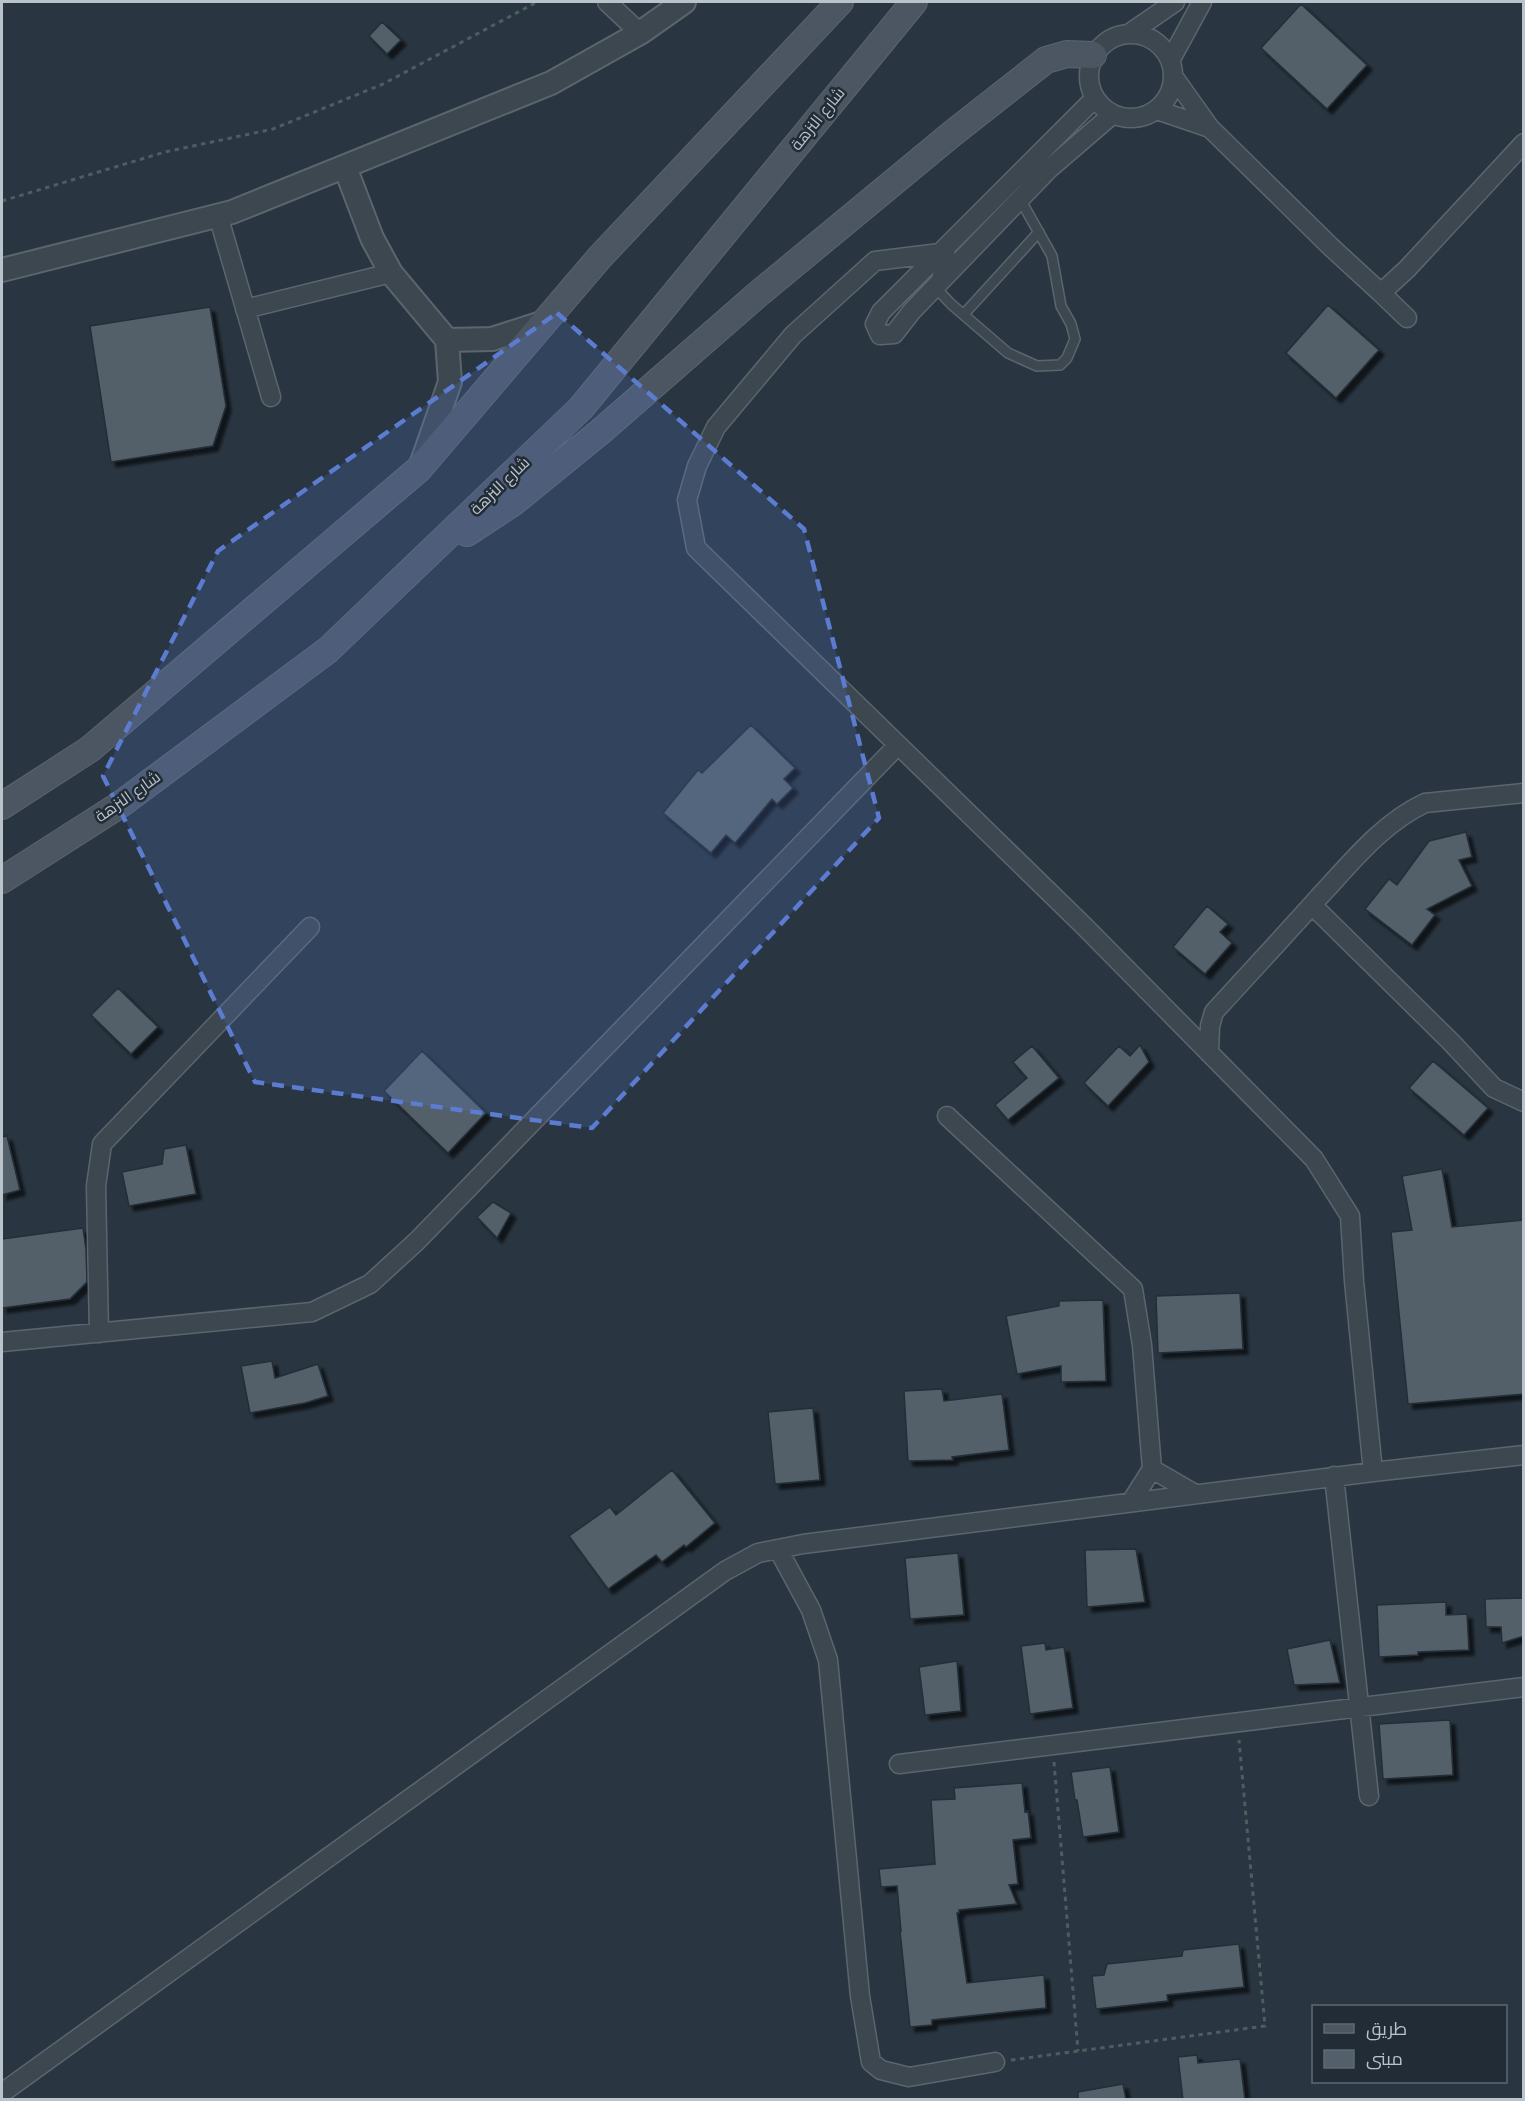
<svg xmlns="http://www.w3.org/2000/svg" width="1525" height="2101" font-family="'Nunito Sans',Cairo,sans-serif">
	<defs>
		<filter id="shadow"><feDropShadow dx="5" dy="5" stdDeviation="1.5" flood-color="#0009"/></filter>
	</defs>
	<rect width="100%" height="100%" fill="#293540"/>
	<path fill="#53606b" stroke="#242e38" stroke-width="1.5" filter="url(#shadow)" d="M1301,4L1367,65L1327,109L1261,48Z
		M382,22L401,40L387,54L369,36Z
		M1328,305L1379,350L1336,398L1286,353Z
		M210,307L226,406L213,446L111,462L90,326Z
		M751,725L795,768L784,779L793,788L777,804L772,799L735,843L726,835L711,853L663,813L698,770L702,773Z
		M1466,832L1472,857L1459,860L1472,886L1427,909L1435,915L1412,945L1365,909L1389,879L1397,885L1429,841Z
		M1207,906L1228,924L1220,932L1232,943L1205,974L1173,947Z
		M118,988L158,1027L131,1054L91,1015Z
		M1140,1045L1149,1062L1108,1106L1084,1083L1119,1046L1130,1056Z
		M1032,1046L1059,1078L1008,1120L995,1105L1027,1078L1013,1062Z
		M422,1051L486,1113L448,1153L384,1091Z
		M1433,1061L1488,1108L1464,1135L1409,1088Z
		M7,1136L20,1190L2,1195V1137Z
		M186,1145L196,1194L129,1206L122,1172L162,1164L164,1149Z
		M1442,1169L1452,1227L1524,1220V1394L1408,1404L1391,1232L1412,1230L1402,1176Z
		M493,1202L511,1213L497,1238L477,1217Z
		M83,1228L86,1249L87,1282L70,1299L2,1308V1239Z
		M1240,1293L1243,1349L1158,1353L1156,1296Z
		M1103,1300L1106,1381L1061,1382V1366L1017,1374L1006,1316L1059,1306V1301Z
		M272,1361L275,1378L318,1364L328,1396L305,1403L250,1413L241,1366Z
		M942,1389L944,1401L1002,1394L1009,1450L952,1457L953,1460L908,1461L904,1391Z
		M813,1408L820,1480L775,1484L768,1412Z
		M672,1470L715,1523L686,1547L684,1545L662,1562L656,1555L608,1589L569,1536L610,1507L616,1515Z
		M1136,1549L1145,1602L1087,1607L1085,1550Z
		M958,1553L964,1615L910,1619L905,1558Z
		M1524,1598V1636L1502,1643L1501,1627H1486L1485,1599Z
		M1446,1602V1615L1467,1614L1469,1650L1418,1652V1655L1379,1657L1377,1605Z
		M1330,1640L1340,1683L1294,1685L1287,1649Z
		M1045,1643L1046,1650L1064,1647L1073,1708L1030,1714L1021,1646Z
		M957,1661L961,1711L925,1715L919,1667Z
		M1450,1720L1453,1775L1383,1779L1379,1724Z
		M1110,1767L1119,1832L1083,1837L1077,1800H1075L1071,1772Z
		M1022,1783L1025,1812L1028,1811L1031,1838L1013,1840L1018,1884L1009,1885L1017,1904L959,1910V1913H957L967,1983L1044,1975L1046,2008L932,2020V2025L910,2027L900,1931H901L897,1886L881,1887L879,1869L935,1864L931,1800L955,1799L954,1788Z
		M1239,1944L1244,1987L1167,1995L1168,2001L1096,2009L1092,1976L1104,1975L1107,1964L1182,1956L1183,1950Z
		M1197,2055L1198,2063L1240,2059L1245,2100H1183L1178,2057Z
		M1123,2084L1126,2100H1078V2092Z"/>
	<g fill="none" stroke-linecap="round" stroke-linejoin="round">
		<g stroke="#5b656e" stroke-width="12">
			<path id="service" d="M950,254L938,273L935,287L951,304L1008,353L1037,366L1060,365L1067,358L1075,339L1071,324L1061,306L1052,256L1020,199
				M964,314L1039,232"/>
		</g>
		<g stroke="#5b656e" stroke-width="21">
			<path id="minor" d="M607,2L640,33
				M1130,33L1175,2
				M1089 76a42 42 0 1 1 84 0a42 42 0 1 1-84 0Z
				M1171,59L1202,2
				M1173,76L1210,128L1331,247L1381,293L1407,269L1524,143
				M1095,98L881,312L875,324L880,335L894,334L912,311L1049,169L1113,114
				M1157,110L1210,128
				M218,215L271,397
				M940,253L875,261L793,335L716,427L697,466L687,500L696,548L1084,926L1314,1159L1350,1216L1354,1281L1373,1472
				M1381,293L1407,318
				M245,309L391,273
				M1312,905L1451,1042L1494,1088L1524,1102
				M1209,1053L1210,1026L1214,1012C1249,974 1284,936 1319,897C1351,863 1382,823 1425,803L1524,793
				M947,1116L1133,1289L1142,1345L1152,1469L1195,1494
				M99,1333L96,1186L102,1144L310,927
				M2,1342L312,1312L370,1284L417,1241L898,745
				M1334,1476L1369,1796
				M1131,1502L1152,1469
				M778,1549L811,1610L828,1660L860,1996L871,2062L881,2070L909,2077L995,2062
				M899,1764L1524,1687
				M2,2093L725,1571L758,1553L803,1544L1373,1472L1524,1455"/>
		</g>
		<g stroke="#5b656e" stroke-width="26">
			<path id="tertiary" d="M345,167L372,238L391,273L447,340
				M2,270L232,212L551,83L640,33L684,2
				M421,465L450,382L447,340L492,339L545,322"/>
		</g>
		<g stroke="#5b656e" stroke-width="28">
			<path id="secondary" d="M467,533L514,502L600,432L757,295L953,133L1046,60L1067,54L1093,55
				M2,806L90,749L419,469L600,257L840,2
				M2,880L121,804L328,650L581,408L914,2"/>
		</g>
		<path stroke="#4b5f60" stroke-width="3" stroke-dasharray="4.5 4.5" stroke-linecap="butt" d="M2,201L165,152L273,129L383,84L537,2
			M1054,1762L1078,2051
			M1011,2060L1265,2026L1239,1740"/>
		<use href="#service" stroke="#3d4750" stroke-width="9"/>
		<use href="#minor" stroke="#3d4750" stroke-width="18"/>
		<use href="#tertiary" stroke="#3d4750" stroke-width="22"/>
		<use href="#secondary" stroke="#4c5663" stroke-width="26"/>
	</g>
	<path fill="#5c7cd2" fill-opacity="0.2" stroke="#5c7cd2" stroke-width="4.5" stroke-dasharray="12 8" stroke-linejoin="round" d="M557,313L804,529L879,818L592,1128L255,1082L103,776L218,551Z"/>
	<g text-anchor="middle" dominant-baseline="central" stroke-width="5" stroke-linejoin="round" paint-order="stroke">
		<g font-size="16" fill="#bac2ca" stroke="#222c36">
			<text transform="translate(818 119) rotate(-51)">شارع النزهة</text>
			<text transform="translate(500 486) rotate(-44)">شارع النزهة</text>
			<text transform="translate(128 797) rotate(-35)">شارع النزهة</text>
		</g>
	</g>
	<rect width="1525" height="2101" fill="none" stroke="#bac2ca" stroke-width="6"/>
	<rect x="1312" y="2005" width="195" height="78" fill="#222c36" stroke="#5f6871" stroke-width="1.5"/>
	<rect x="1324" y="2024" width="30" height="9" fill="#4c5663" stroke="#5f6871" stroke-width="1.5"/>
	<text x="1366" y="2035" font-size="18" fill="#bac2ca">طريق</text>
	<rect x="1324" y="2050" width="30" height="18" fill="#53606b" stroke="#5f6871" stroke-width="1.5"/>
	<text x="1366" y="2065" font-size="18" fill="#bac2ca">مبنى</text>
</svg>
